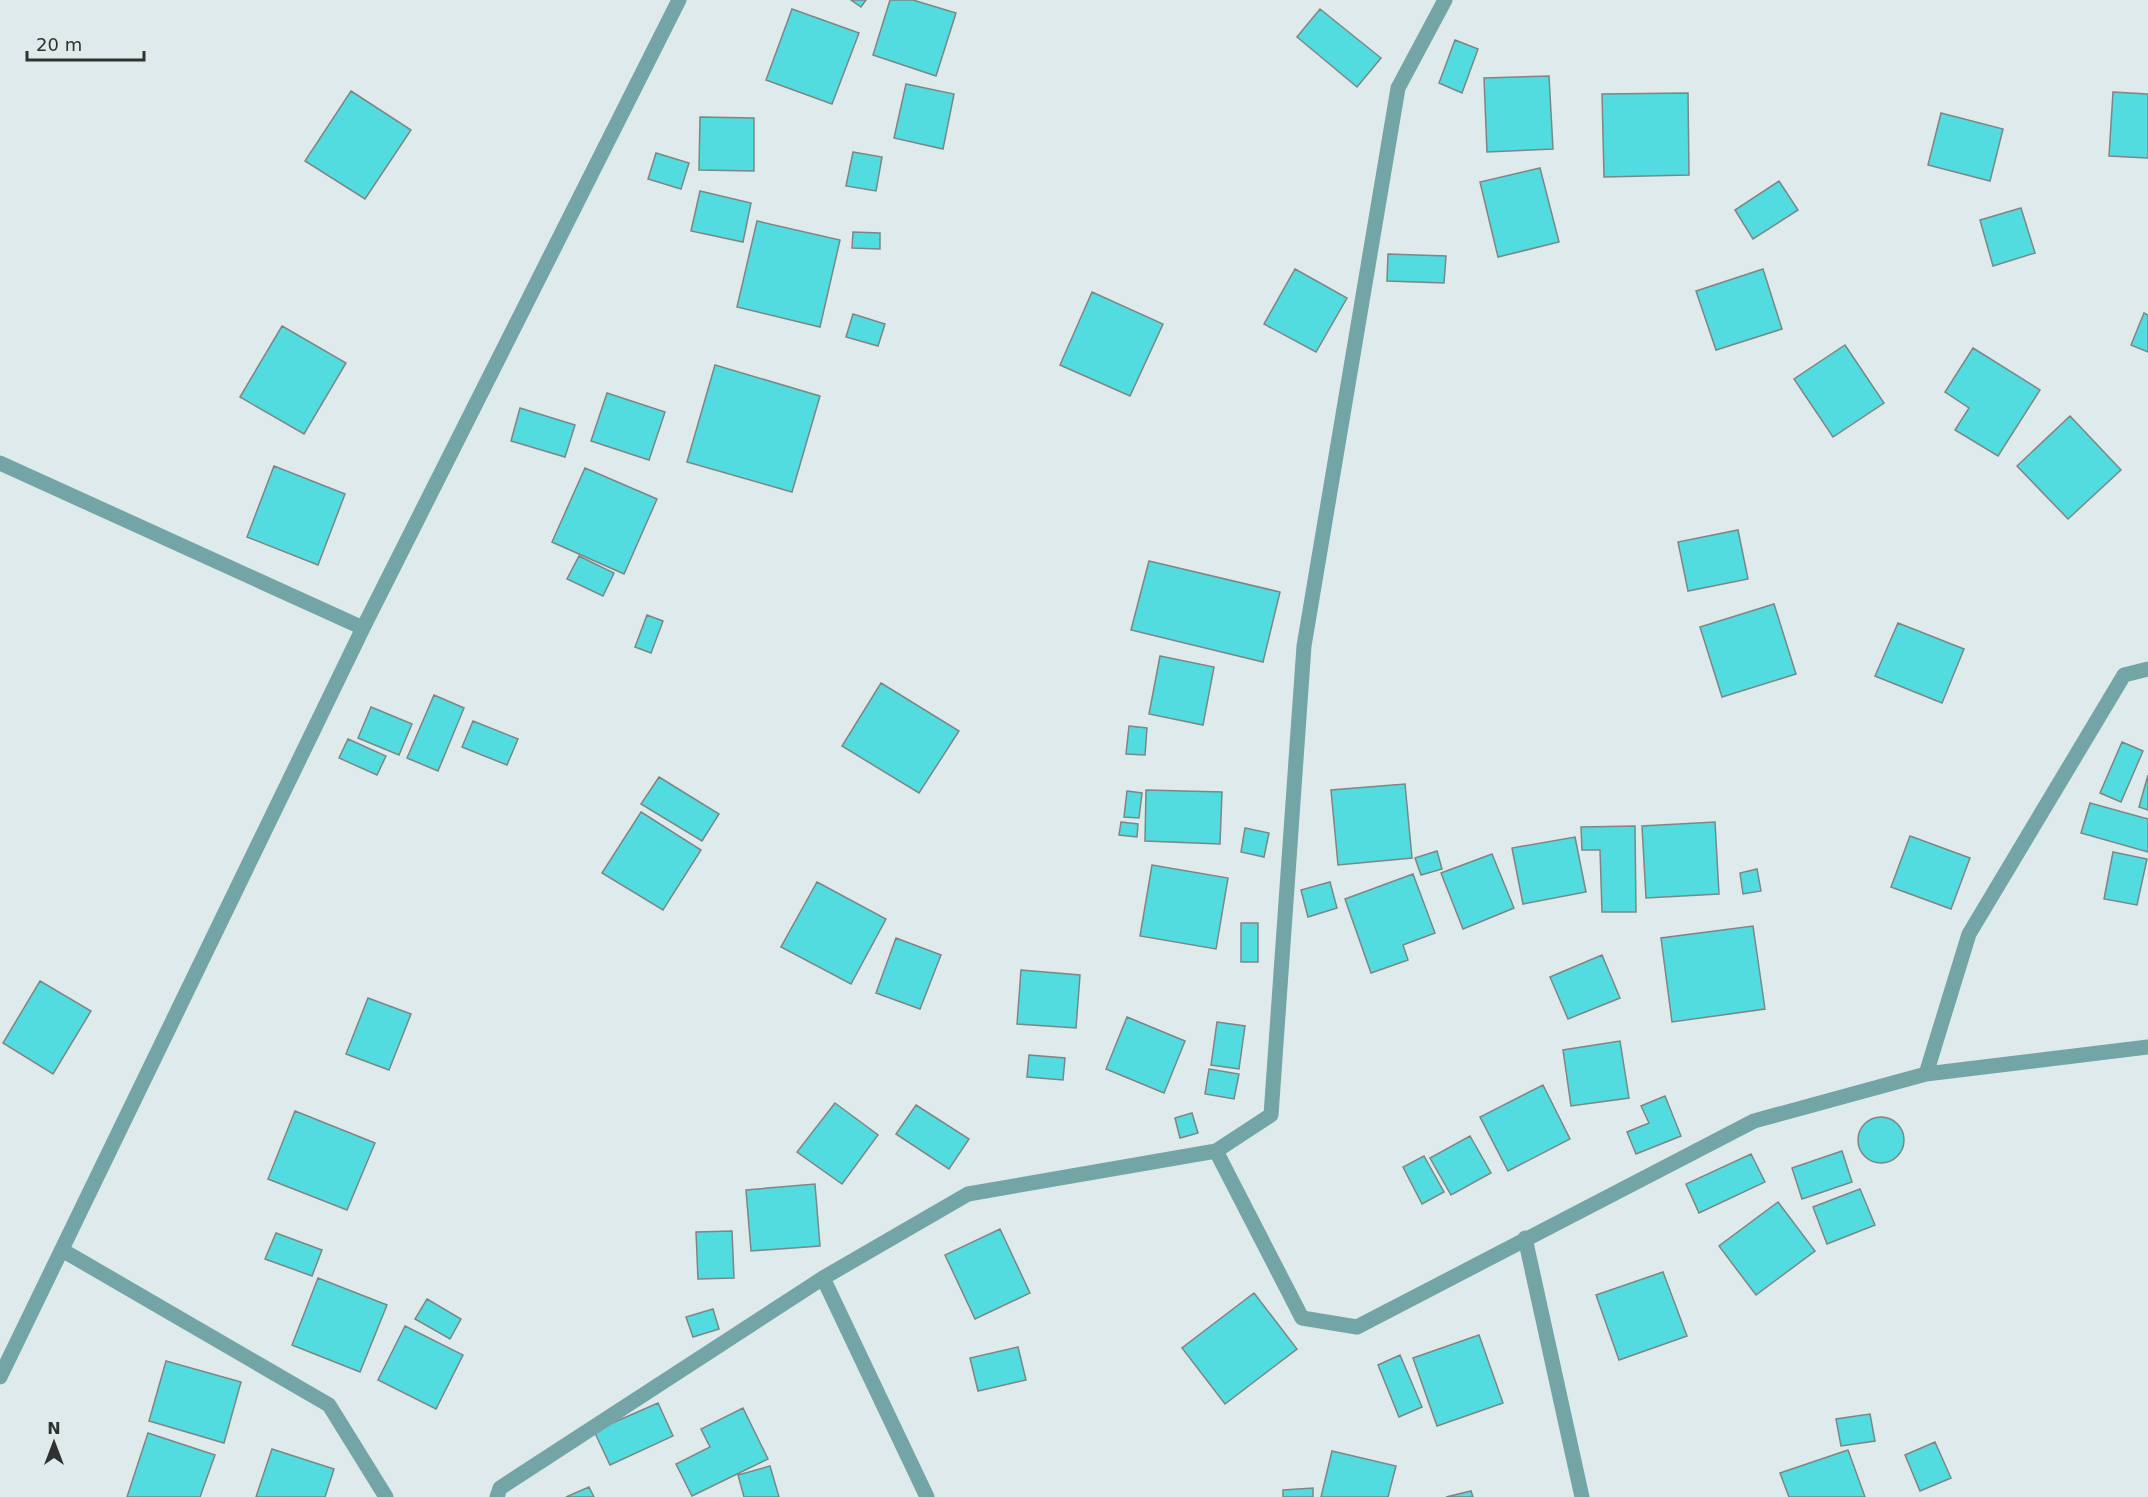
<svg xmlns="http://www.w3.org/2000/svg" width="2148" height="1497" font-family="'DejaVu Sans',sans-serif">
	<rect width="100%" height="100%" fill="#dfeaea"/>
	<path fill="#53dce0" stroke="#7d8687" stroke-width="1.5" d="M851,0H866L861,7Z
		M890,0H913L956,13L936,76L873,55Z
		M792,9L859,33L832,104L766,80Z
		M1320,9L1381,58L1357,87L1297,37Z
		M1455,40L1478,49L1462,93L1439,83Z
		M1549,76L1553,149L1487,152L1484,78Z
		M906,84L954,94L943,149L894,138Z
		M351,91L411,130L365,199L305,161Z
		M2113,92L2148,94V158L2109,156Z
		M1688,93L1689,175L1604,177L1602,94Z
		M1941,113L2003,129L1990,181L1928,165Z
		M700,117L754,118V171L699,170Z
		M853,152L882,157L876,191L846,186Z
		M656,153L689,163L681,189L648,179Z
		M1540,168L1559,242L1498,257L1480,182Z
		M1779,181L1798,210L1753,239L1735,210Z
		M700,191L751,203L743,242L691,231Z
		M2021,208L2035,253L1993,266L1980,220Z
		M757,221L840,240L820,327L737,307Z
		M853,232L880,233V249L852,248Z
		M1388,254L1446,256L1444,283L1387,281Z
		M1295,269L1347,298L1316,352L1264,324Z
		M1763,269L1782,329L1716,350L1696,291Z
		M1092,292L1163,324L1130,396L1060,365Z
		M2144,313L2148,315V352L2131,345Z
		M853,314L885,324L878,346L846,337Z
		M282,326L346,363L304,434L240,397Z
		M1845,345L1884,403L1833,437L1794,379Z
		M1973,348L2040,390L1998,456L1955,430L1969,408L1945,392Z
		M715,365L820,396L792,492L687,462Z
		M607,393L665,412L649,460L591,441Z
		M520,408L575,425L565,457L511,441Z
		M2070,416L2121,470L2068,519L2017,466Z
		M274,466L345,494L318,565L247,537Z
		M585,468L657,499L624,574L552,542Z
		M1738,530L1748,579L1688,591L1678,542Z
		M579,556L614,573L603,596L567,579Z
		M1149,561L1280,592L1263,662L1131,630Z
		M1774,604L1796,674L1722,697L1700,627Z
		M647,615L663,621L651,653L635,647Z
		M1898,623L1964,649L1942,703L1875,676Z
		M1160,656L1214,667L1203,725L1149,714Z
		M881,683L959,731L919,793L842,746Z
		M434,695L464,708L438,771L407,758Z
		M371,707L412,724L399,755L358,738Z
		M473,721L518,739L507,765L462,747Z
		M1129,726L1147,728L1145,755L1126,754Z
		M348,739L386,756L377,775L339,758Z
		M2122,742L2143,751L2121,802L2100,793Z
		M2148,775V810L2139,807Z
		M659,777L719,814L702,841L641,804Z
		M1405,784L1412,858L1338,865L1331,790Z
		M1146,790L1222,792L1220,844L1145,841Z
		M1127,791L1142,793L1139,818L1124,817Z
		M2090,803L2148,819V852L2081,833Z
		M641,812L701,850L663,910L602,873Z
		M1121,822L1138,824L1137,837L1119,835Z
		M1715,822L1719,894L1646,898L1642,826Z
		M1635,826L1636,912H1602L1600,850H1582L1581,827Z
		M1245,828L1269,833L1264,857L1241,852Z
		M1910,836L1970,858L1951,909L1891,887Z
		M1575,837L1586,892L1523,904L1512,848Z
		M1437,851L1442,869L1421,875L1415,858Z
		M2113,852L2147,859L2137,905L2104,899Z
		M1492,854L1514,908L1463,929L1441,873Z
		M1152,865L1228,878L1216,949L1140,936Z
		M1757,869L1761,891L1743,894L1740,873Z
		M1413,874L1435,933L1403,945L1408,960L1371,973L1345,899Z
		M817,882L886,919L851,984L781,947Z
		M1330,882L1337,908L1308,917L1301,890Z
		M1241,923H1258V962H1241Z
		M1753,926L1765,1009L1672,1022L1661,938Z
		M896,938L941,955L920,1009L876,993Z
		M1602,955L1620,998L1568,1019L1550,977Z
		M1021,970L1080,975L1076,1028L1017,1024Z
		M40,981L91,1011L53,1074L3,1043Z
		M368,998L411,1014L389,1070L346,1054Z
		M1127,1017L1185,1041L1164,1093L1106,1069Z
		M1217,1022L1245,1026L1239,1069L1211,1065Z
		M1620,1041L1629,1098L1571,1106L1563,1050Z
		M1029,1055L1065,1058L1063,1080L1027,1077Z
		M1209,1069L1239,1074L1234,1099L1205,1094Z
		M1543,1085L1570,1139L1508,1171L1480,1117Z
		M1665,1096L1681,1136L1636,1154L1627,1132L1649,1123L1641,1106Z
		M835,1103L878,1135L842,1184L797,1152Z
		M916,1105L969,1139L949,1169L896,1134Z
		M295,1111L375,1143L347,1210L268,1179Z
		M1192,1113L1198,1133L1180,1138L1175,1118Z
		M1858 1140a23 23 0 1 1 46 0a23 23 0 1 1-46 0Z
		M1470,1136L1491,1173L1451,1195L1430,1158Z
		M1842,1151L1852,1182L1802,1199L1792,1168Z
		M1751,1154L1765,1182L1699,1213L1686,1184Z
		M1424,1156L1444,1192L1422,1204L1403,1167Z
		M815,1184L820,1246L751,1251L746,1190Z
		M1860,1189L1875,1225L1827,1244L1813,1207Z
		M1778,1202L1815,1251L1756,1295L1719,1246Z
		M1000,1229L1030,1293L975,1319L945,1255Z
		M732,1231L734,1278L698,1279L696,1232Z
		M276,1233L322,1250L312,1276L265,1259Z
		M1663,1272L1687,1336L1619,1360L1596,1295Z
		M318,1278L387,1305L360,1372L292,1345Z
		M1254,1293L1297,1349L1225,1404L1182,1348Z
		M427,1299L461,1319L450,1339L415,1319Z
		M713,1309L719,1329L693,1337L686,1317Z
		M405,1326L463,1355L436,1409L378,1380Z
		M1479,1335L1503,1403L1437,1426L1413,1358Z
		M1018,1347L1026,1380L978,1391L970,1358Z
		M1400,1355L1422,1407L1399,1417L1378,1365Z
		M166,1361L241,1382L224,1443L149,1421Z
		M658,1403L673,1436L610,1465L594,1431Z
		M743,1408L768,1459L692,1496L676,1464L710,1447L701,1429Z
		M1870,1414L1875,1441L1841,1446L1836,1419Z
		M148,1433L215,1455L200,1497H127Z
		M1935,1442L1951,1478L1920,1491L1905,1455Z
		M272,1449L334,1469L325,1497H256Z
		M1848,1450L1865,1497H1789L1780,1473Z
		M1332,1451L1396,1466L1388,1497H1321Z
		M770,1466L779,1497H744L738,1475Z
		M589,1487L594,1497H566Z
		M1313,1488V1497H1283V1490Z
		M1471,1491L1473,1497H1446Z"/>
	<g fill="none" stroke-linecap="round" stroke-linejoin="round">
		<path stroke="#74a5a6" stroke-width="15" d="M0,463L363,628
			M1926,1074L1969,934L2124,675L2148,669
			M1216,1151L1302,1318L1357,1327L1754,1121L1926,1074L2148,1047
			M1525,1238L1582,1497
			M62,1250L329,1405L386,1497
			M823,1278L927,1497
			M0,1377L363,628L679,0
			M497,1497L500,1488L823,1278L968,1194L1216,1151L1271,1115L1304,646L1398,88L1445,0"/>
	</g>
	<g transform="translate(54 1443)" stroke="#dfeaea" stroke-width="4.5" paint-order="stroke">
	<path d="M0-4.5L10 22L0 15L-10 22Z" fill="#2e3232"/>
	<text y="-9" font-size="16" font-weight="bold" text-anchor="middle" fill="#2e3232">N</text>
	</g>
	<path d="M27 51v9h117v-9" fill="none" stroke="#2e3232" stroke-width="3"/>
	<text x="36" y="51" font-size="18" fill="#2e3232" stroke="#dfeaea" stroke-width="4.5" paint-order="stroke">20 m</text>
</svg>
